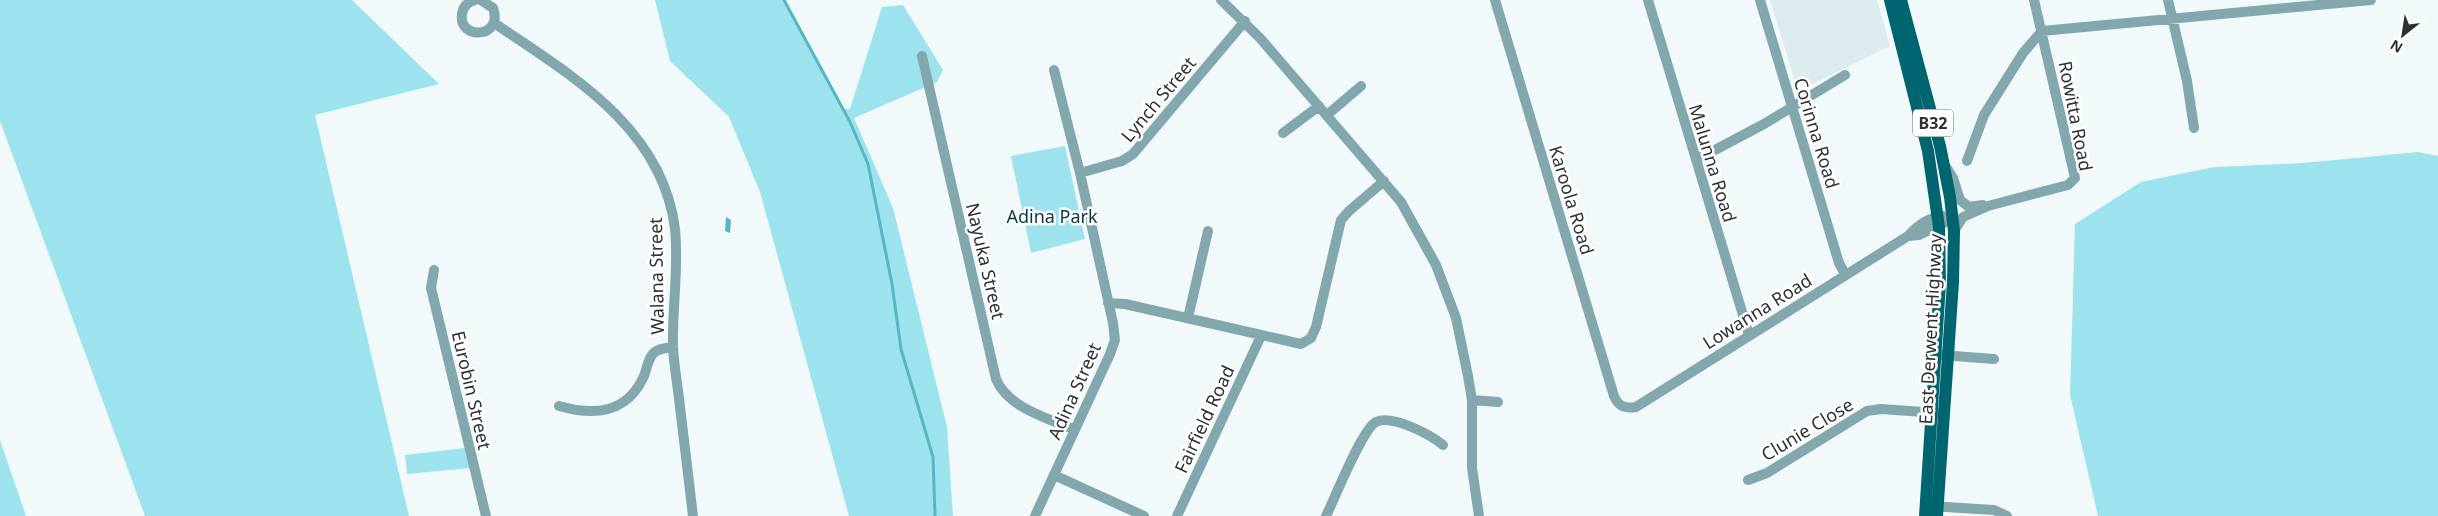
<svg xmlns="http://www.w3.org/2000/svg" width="2438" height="516" font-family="'Noto Sans',sans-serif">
	<rect width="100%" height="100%" fill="#f2f9fa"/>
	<path fill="#dcebee" d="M1770,0H1877L1890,46L1808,86L1795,81Z"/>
	<path fill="#9ce3ed" d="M0,0H352L439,84L315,115L409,516H145L0,121Z
		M655,0H785L843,109H850L882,7L903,5L943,70L937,82L854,118L893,208L947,427L953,516H849L760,192L729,117L670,61Z
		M1065,146L1085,239L1031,253L1011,156Z
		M2418,152L2438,156V516H2098L2070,395L2075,224L2141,182L2214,167L2303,163Z
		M0,440L26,516H0Z
		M465,448L470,468L407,474L405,455Z"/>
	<path fill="#55b6c4" d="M726,217L731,220L730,233L725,231Z"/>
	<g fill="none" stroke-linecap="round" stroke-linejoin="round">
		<path stroke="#55b6c4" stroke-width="3" d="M784,0L850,122L868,164L892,284L901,349L933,457L935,516"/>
		<path stroke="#82a8ad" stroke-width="10" d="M475,0C468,2 463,6 462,14C458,41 504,38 493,8L481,0
			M1221,0L1260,38L1401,202L1436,265L1456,318L1468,376L1472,400V468L1479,516
			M1495,0L1614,396C1618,406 1625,409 1636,407L1908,236C1917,226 1929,217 1943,216
			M1648,0L1749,335
			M1760,0L1839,263L1845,274
			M2168,0L2187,81L2194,128
			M494,23C571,75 663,128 675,229C679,268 672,308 673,347C674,367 678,387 680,407C684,443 689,480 693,516
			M922,56L996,379C1008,408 1048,418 1075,430
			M1327,115L1361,86
			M1283,133L1319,106
			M1696,160L1764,124L1845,75
			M1967,161L1984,115L2023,53L2042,31L2371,0
			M1945,165L1953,178L1960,200L1969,207L1983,205
			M1080,173L1122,161L1133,154L1245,21
			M1954,231L1963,217L1988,206L2068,185L2075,178L2034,0
			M1908,236L1919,235L1944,223
			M434,270L431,288L486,516
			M1108,303L1125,304L1301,344L1311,338L1316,327L1341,220L1349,211L1384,181
			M1188,318L1208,231
			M1941,355L1994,359
			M1472,400L1498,402
			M559,406C594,416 627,414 644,376C647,369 648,357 655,352C660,348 667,348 673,347
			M1054,475L1144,516
			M1748,480L1767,473L1867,411L1881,409L1938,413
			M1930,506L1994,510L2007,516
			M1035,516L1110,354L1115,340L1113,323L1080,173L1054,70
			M1177,516L1261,336
			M1326,516C1335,498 1362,429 1376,422C1392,414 1431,435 1443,445"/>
		<path stroke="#01656f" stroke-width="12" d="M1890,0L1928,151L1939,227L1940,283L1925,516
			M1901,0L1940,146L1950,197L1954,231L1953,282L1937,516"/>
	</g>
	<g text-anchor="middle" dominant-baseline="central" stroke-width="5" stroke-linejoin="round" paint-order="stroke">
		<rect fill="#fff" stroke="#6d6e6f" stroke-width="1" x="1913" y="109.5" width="40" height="27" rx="4"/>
		<g font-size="16" font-weight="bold" fill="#2e3031">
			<text x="1933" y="123">B32</text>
		</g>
		<g font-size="18" fill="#2e3031" stroke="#fff">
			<text transform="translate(1158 99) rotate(-50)">Lynch Street</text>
			<text transform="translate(2076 116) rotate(79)">Rowitta Road</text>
			<text transform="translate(1817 133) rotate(73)">Corinna Road</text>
			<text transform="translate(1713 163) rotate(73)">Malunna Road</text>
			<text transform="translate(1572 200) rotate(73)">Karoola Road</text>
			<text transform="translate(986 261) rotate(77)">Nayuka Street</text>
			<text transform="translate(656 276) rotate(-91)">Walana Street</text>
			<text transform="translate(1757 311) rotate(-32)">Lowanna Road</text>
			<text transform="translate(1930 329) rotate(-87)">East Derwent Highway</text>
			<text transform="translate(472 390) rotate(77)">Eurobin Street</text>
			<text transform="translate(1074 391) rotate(-66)">Adina Street</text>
			<text transform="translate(1204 419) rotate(-65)">Fairfield Road</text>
			<text transform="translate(1807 429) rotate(-31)">Clunie Close</text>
		</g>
		<g font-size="18" fill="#08383e" stroke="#fff">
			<text x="1052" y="216">Adina Park</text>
		</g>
	</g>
	<g transform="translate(2403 35) rotate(210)" stroke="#ffffff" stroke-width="4" paint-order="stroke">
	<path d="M0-4L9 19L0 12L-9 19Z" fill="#2e3031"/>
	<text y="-8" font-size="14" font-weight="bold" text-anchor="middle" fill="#2e3031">N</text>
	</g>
</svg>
